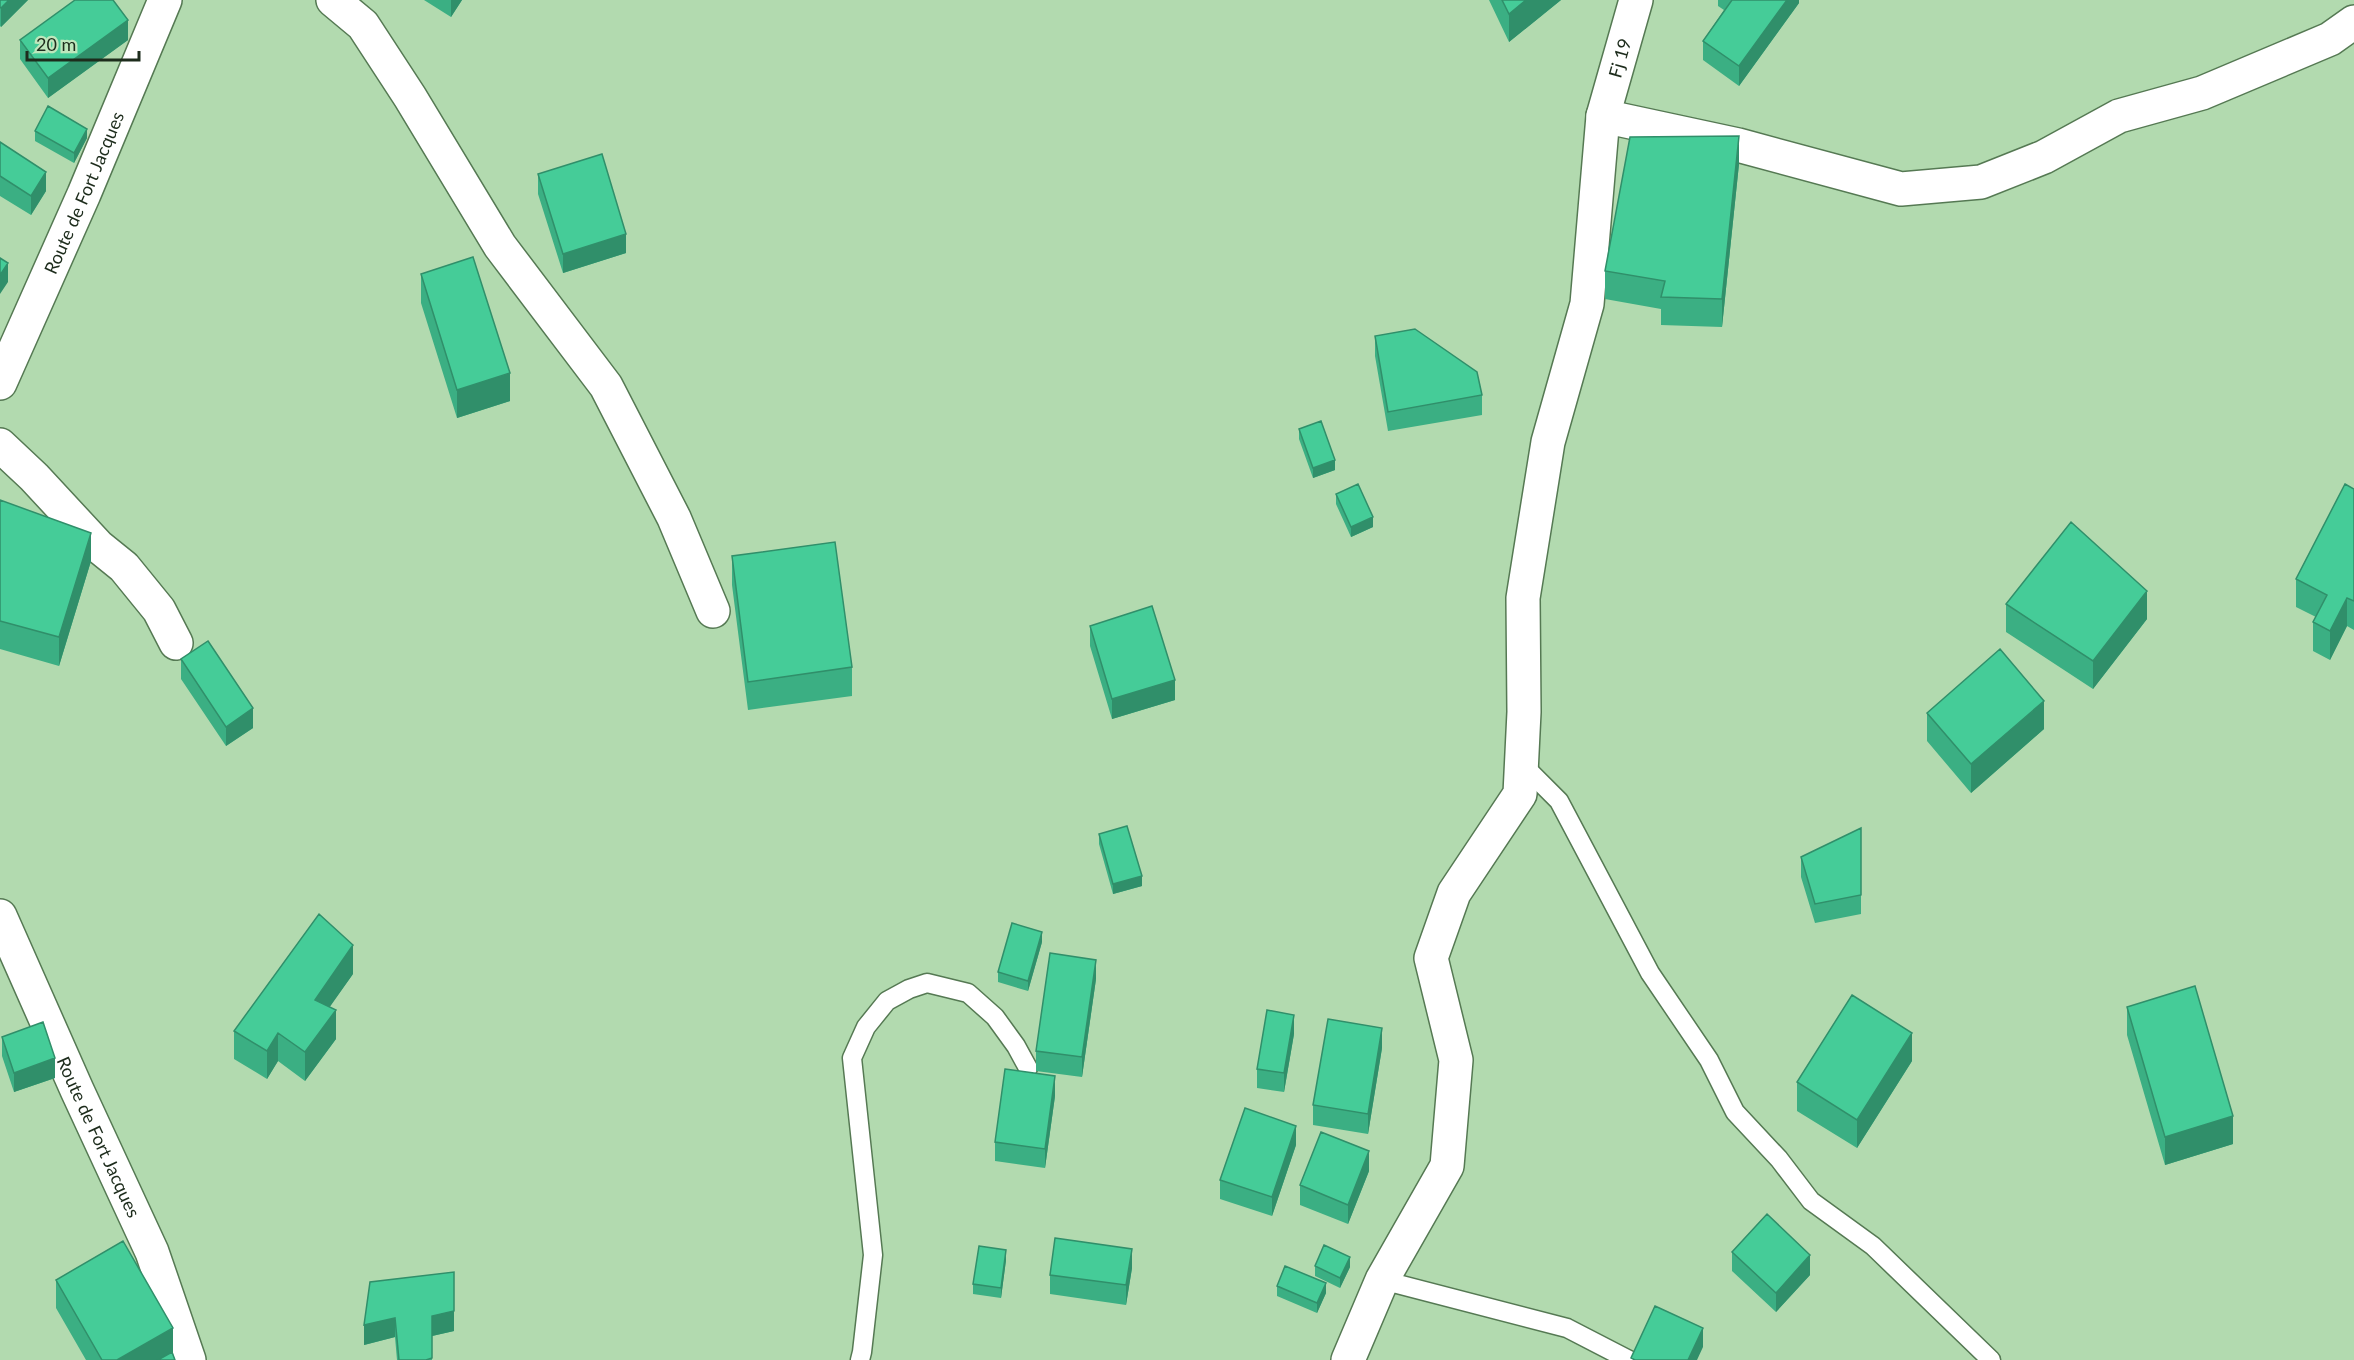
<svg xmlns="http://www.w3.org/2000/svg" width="2354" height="1360" font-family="Lato,sans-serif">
	<rect width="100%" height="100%" fill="#b2daaf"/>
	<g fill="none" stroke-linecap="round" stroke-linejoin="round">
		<g stroke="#557953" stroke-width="21">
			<path id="lane" d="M1522,764L1559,801L1650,973L1709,1060L1735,1112L1779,1159L1811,1201L1873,1246L1991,1360
				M1382,1280L1567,1328L1629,1360
				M860,1360L862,1352L873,1255L852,1058L866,1027L887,1001L909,989L927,983L968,993L995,1017L1016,1046L1028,1068"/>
		</g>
		<g stroke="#557953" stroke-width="36">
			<g id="street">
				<path d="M333,0L363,25L410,97L500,246L606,386L674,518L713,611"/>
				<path d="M1603,116L1738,145L1901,189L1981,182L2044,157L2119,116L2202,93L2330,39L2354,22"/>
				<path d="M0,445L34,477L98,546L124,567L159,610L176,643"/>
				<path id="s1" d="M1348,1360L1382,1280L1447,1166L1456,1060L1431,958L1454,893L1520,794L1524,712L1523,598L1548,442L1587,304L1603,116L1636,0"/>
			</g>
		</g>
		<g stroke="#557953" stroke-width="36">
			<g id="secondary">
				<path id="s2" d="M0,383L84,194L165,0"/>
				<path id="s3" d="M0,916L77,1090L152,1252L189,1360"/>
			</g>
		</g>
		<use href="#lane" stroke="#fff" stroke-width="18"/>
		<use href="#street" stroke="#fff" stroke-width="33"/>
		<use href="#secondary" stroke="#fff" stroke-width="33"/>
	</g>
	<path fill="#3baf83" d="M0,0H28L1,27L0,26Z
		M424,0H462L451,17Z
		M1489,0H1561L1509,42Z
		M1718,0H1799V3L1739,86L1703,60V41L1724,10L1718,6Z
		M20,40H128L48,98L20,59Z
		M35,131L87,138L74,163L35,141Z
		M0,142L46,191L31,215L0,196Z
		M1739,164L1722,327L1661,325V309L1605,299V271Z
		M538,174L626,253L563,273L538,194Z
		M421,274L510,401L457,418L421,303Z
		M1375,336L1482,395V415L1388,431L1375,356Z
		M1299,429L1335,470L1313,478L1299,439Z
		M2354,489V630L2347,626L2330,660L2313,651V622L2316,617L2296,607V579Z
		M1336,494L1373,527L1351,537L1336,504Z
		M0,500L91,561L59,666L0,649Z
		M732,556L852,667V696L748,710L732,585Z
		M2006,604L2147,619L2093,689L2006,632Z
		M1090,626L1175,700L1112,719L1090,646Z
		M181,659L253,728L226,746L181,679Z
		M1927,713L2044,729L1971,793L1927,741Z
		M1099,834L1142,886L1113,894L1099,844Z
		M1801,857L1861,895V914L1815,923L1801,877Z
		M1042,942L1028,991L998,982V972Z
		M353,974L329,1007L336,1039L305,1081L278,1061L267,1079L234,1059V1031Z
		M1096,979L1082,1077L1036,1071V1051Z
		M2127,1007L2233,1144L2165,1165L2127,1035Z
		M1294,1034L1284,1092L1257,1088V1069Z
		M2,1037L55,1078L14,1092L2,1056Z
		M1382,1048L1368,1134L1313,1125V1105Z
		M1912,1061L1857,1148L1797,1111V1082Z
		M1055,1096L1045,1168L995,1161V1142Z
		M1296,1145L1272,1216L1220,1199V1180Z
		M1369,1171L1348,1224L1300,1205V1185Z
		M1732,1252L1810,1275L1776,1312L1732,1271Z
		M1006,1260L1001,1298L973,1294V1284Z
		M1315,1266L1350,1267L1340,1288L1315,1276Z
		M1132,1268L1126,1305L1050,1294V1275Z
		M56,1280L173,1354L175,1360H86L56,1308Z
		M370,1282L454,1331L432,1336V1360H397L395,1337L364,1345Z
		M1277,1286L1326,1293L1317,1313L1277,1296Z"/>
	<path fill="#308f6a" d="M9,0H28L1,27V8Z
		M451,0H462L451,17Z
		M1526,0H1561L1509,42V14Z
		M1787,0H1799V3L1739,86V66Z
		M128,20V40L48,98V78Z
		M87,129V138L74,163V153Z
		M1739,136V164L1722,327V299Z
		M46,172V191L31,215V196Z
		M626,234V253L563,273V254Z
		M8,263V282L0,294V275Z
		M510,373V401L457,418V390Z
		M1335,460V470L1313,478V468Z
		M1373,517V527L1351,537V527Z
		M91,533V561L59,666V637Z
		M2147,591V619L2093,689V661Z
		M2347,598V626L2330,660V631Z
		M1175,680V700L1112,719V699Z
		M2044,701V729L1971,793V764Z
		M253,708V728L226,746V727Z
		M1142,876V886L1113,894V884Z
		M1042,932V942L1028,991V981Z
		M353,945V974L315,1028V1000Z
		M1096,960V979L1082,1077V1057Z
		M336,1010V1039L305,1081V1052Z
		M1294,1015V1034L1284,1092V1073Z
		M1382,1028V1048L1368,1134V1114Z
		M278,1033V1061L267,1079V1051Z
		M1912,1033V1061L1857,1148V1120Z
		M55,1058V1078L14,1092V1073Z
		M1055,1076V1096L1045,1168V1149Z
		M2233,1116V1144L2165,1165V1137Z
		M1296,1126V1145L1272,1216V1197Z
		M1369,1151V1171L1348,1224V1205Z
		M1132,1249V1268L1126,1305V1285Z
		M1006,1250V1260L1001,1298V1288Z
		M1810,1255V1275L1776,1312V1293Z
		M1350,1257V1267L1340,1288V1278Z
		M454,1272V1331L432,1336V1316Z
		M1326,1283V1293L1317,1313V1303Z
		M395,1318V1337L364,1345V1325Z
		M173,1328V1356L166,1360H117Z
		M1703,1328V1347L1697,1360H1688Z"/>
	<path fill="#45cc98" stroke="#308f6a" stroke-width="1.5" d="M0,0H9L1,8L0,7Z
		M75,0H113L128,20L48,78L20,40Z
		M1502,0H1526L1509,14Z
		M1732,0H1787L1739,66L1703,41Z
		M48,106L87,129L74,153L35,131Z
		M1739,136L1722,299L1661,297L1665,281L1605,271L1630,137Z
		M0,142L46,172L31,196L0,176Z
		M602,154L626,234L563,254L538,174Z
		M473,257L510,373L457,390L421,274Z
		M0,258L8,263L0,275Z
		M1415,329L1477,372L1482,395L1388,412L1375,336Z
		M1321,421L1335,460L1313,468L1299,429Z
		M1358,484L1373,517L1351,527L1336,494Z
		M2345,484L2354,489V601L2347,598L2330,631L2313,622L2327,595L2296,579Z
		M0,500L91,533L59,637L0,621Z
		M2071,522L2147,591L2093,661L2006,604Z
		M835,542L852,667L748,682L732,556Z
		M1152,606L1175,680L1112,699L1090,626Z
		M208,641L253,708L226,727L181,659Z
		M2000,649L2044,701L1971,764L1927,713Z
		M1127,826L1142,876L1113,884L1099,834Z
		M1861,828V895L1815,904L1801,857Z
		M319,914L353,945L315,1000L336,1010L305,1052L278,1033L267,1051L234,1031Z
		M1012,923L1042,932L1028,981L998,972Z
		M1050,953L1096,960L1082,1057L1036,1051Z
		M2195,986L2233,1116L2165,1137L2127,1007Z
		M1852,995L1912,1033L1857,1120L1797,1082Z
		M1267,1010L1294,1015L1284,1073L1257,1069Z
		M1328,1019L1382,1028L1368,1114L1313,1105Z
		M43,1022L55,1058L14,1073L2,1037Z
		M1005,1069L1055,1076L1045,1149L995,1142Z
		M1245,1108L1296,1126L1272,1197L1220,1180Z
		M1321,1132L1369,1151L1348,1205L1300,1185Z
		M1767,1214L1810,1255L1776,1293L1732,1252Z
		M1055,1238L1132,1249L1126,1285L1050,1275Z
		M123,1241L173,1328L117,1360H102L56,1280Z
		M1324,1245L1350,1257L1340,1278L1315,1266Z
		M979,1246L1006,1250L1001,1288L973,1284Z
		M1285,1266L1326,1283L1317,1303L1277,1286Z
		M454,1272V1311L432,1316V1358L426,1360H399L395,1318L364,1325L370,1282Z
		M1655,1306L1703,1328L1688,1360H1635L1631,1358Z
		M172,1352L175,1360H158Z"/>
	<g text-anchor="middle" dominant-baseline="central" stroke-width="5" stroke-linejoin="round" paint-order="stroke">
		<g font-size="18" fill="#1d2c1c" stroke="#bee7bc">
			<text stroke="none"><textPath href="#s1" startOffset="1364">Fj 19</textPath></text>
			<text stroke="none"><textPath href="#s2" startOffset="208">Route de Fort Jacques</textPath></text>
			<text stroke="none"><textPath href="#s3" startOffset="242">Route de Fort Jacques</textPath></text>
		</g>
	</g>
	<path d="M27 51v9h112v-9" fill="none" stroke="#1d2c1c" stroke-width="3"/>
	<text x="36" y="51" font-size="18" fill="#1d2c1c" stroke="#bee7bc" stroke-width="4.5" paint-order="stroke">20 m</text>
</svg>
